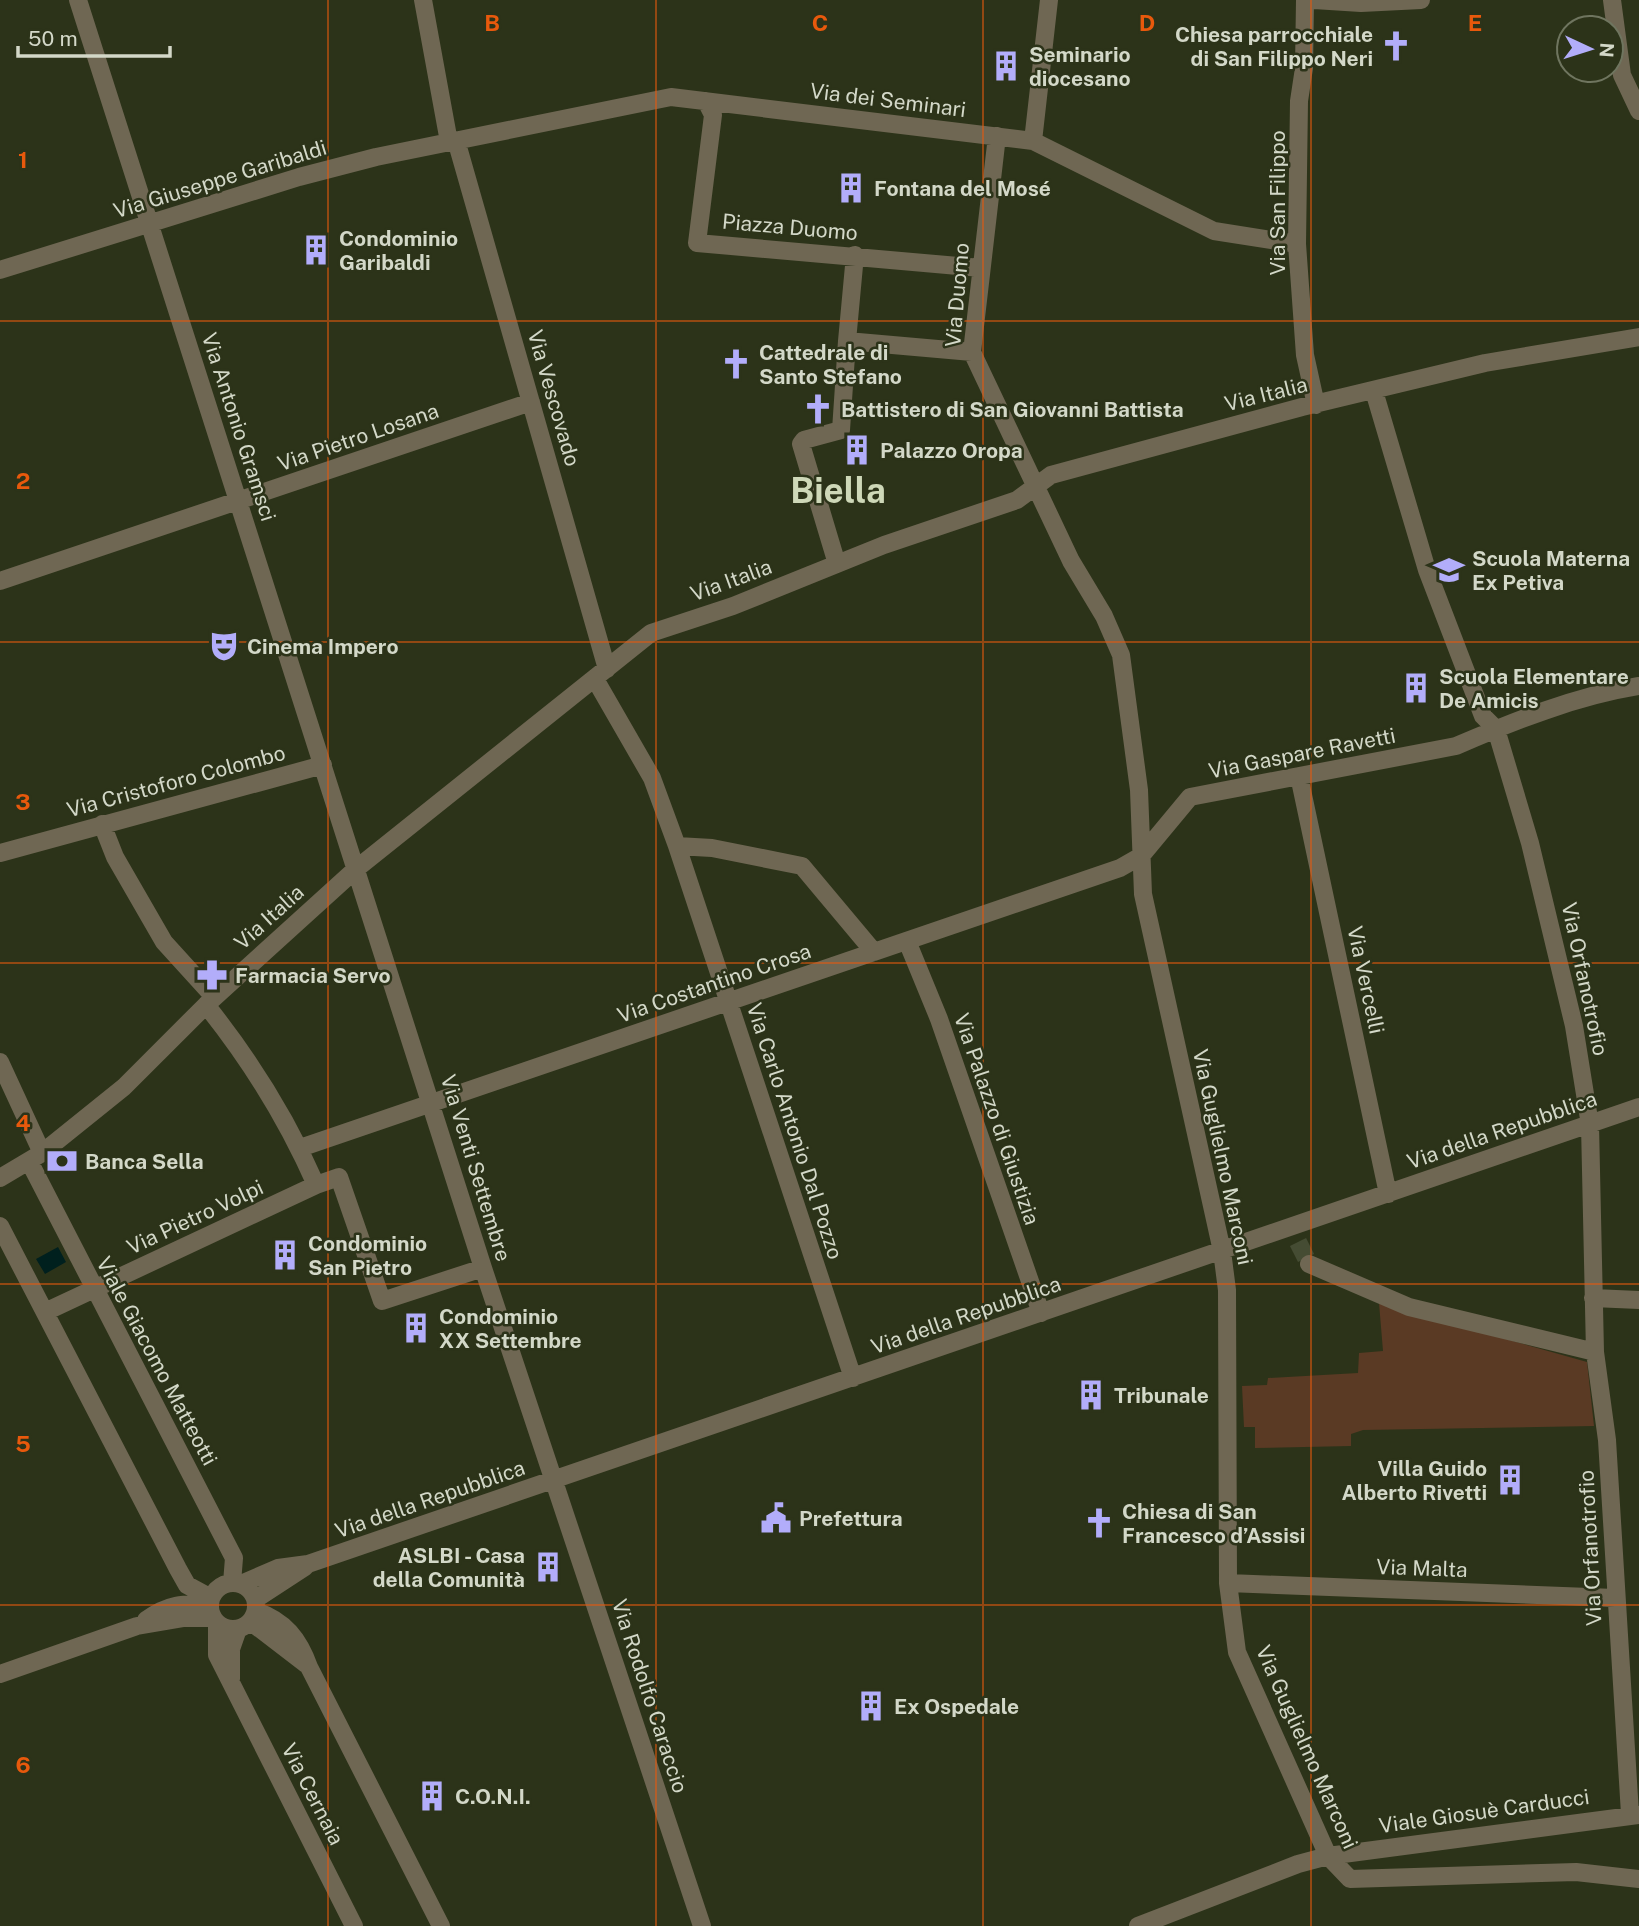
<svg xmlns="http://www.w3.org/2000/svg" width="1639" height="1926" font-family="'Public Sans',sans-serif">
	<rect width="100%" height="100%" fill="#2c3319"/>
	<path fill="#5a3a24" d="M1379,1303L1587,1362L1594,1426L1363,1430L1351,1434V1446L1255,1448V1427H1244L1242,1386L1267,1385L1268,1378L1358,1373L1359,1353L1383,1351Z"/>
	<path fill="#00201e" d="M58,1247L66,1262L45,1274L36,1259Z"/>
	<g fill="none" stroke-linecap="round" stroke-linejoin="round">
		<path stroke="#454c33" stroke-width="18" stroke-dasharray="18 9" stroke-linecap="butt" d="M1298,1242L1309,1264"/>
		<path stroke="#6f6753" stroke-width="18" d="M78,0L483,1268L702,1926
			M423,0L449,142
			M1305,0L1304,68L1299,101L1297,244L1305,355L1316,405
			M1314,0L1361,3L1421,0
			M1612,0L1622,75L1639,111
			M706,101L713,115L697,243L981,268
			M997,136L972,352L1071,561L1104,616L1121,655L1139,790L1143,894L1222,1251L1227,1290L1228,1583L1237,1652L1328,1856L1350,1879L1576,1872L1639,1879
			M456,140L607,669
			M1033,141L1049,0
			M0,270L299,177L376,157L671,97L1033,141L1214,231L1297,244
			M847,341L855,255
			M1374,391L1427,570L1483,716L1496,729L1530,843L1574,1026L1590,1125L1595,1352L1607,1440L1630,1814
			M837,564L801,444L804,440L841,430L847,341L972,352
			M0,581L531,402
			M595,679L652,778L677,846L853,1378
			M1299,776L1388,1194
			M102,824L115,857L164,942L214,997
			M677,846L712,848L802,866L874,952
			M0,853L323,765
			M907,941L939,1019L1041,1313
			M206,1005C251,1061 287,1119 316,1185L339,1177L382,1301L483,1268
			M0,1062L42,1153
			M300,1148L1120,868L1141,856L1190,797L1456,746C1514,721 1576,696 1639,686
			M29,1161L234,1558L232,1583
			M0,1178L42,1153L124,1087L206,1005L356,869L651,633L733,606L884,545L1017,500L1051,475L1302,407L1485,363L1639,337
			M0,1226L178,1569L187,1585L211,1598
			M1309,1264L1409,1307L1595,1352
			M1593,1298L1639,1300
			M45,1312L316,1185
			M210 1606a23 23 0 1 1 46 0a23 23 0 1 1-46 0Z
			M1228,1583L1615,1598
			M241,1584L278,1568L308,1564L1639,1107
			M256,1599L305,1567
			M256,1611C285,1621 299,1639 309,1667L441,1926
			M146,1620C168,1604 183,1603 209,1605
			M251,1622L306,1664
			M217,1624V1655L354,1926
			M0,1674L137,1626L184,1618H213
			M231,1679V1649L238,1629
			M1138,1926L1298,1864L1328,1856L1639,1815"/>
	</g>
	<path fill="none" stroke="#e8590c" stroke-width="2" stroke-opacity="0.55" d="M328,0V1926M656,0V1926M983,0V1926M1311,0V1926M0,321H1639M0,642H1639M0,963H1639M0,1284H1639M0,1605H1639"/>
	<defs>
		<g id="church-bare" transform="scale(2.415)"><path d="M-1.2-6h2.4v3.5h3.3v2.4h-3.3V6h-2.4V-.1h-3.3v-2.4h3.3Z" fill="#b2adfa" stroke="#2c3319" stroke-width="2.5" paint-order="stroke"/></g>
		<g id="building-bare" transform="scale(2.415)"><path d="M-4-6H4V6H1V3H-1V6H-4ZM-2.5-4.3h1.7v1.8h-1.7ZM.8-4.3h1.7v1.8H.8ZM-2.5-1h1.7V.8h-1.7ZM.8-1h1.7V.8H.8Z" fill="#b2adfa" stroke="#2c3319" stroke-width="2.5" paint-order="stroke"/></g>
		<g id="school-bare" transform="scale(2.415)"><path d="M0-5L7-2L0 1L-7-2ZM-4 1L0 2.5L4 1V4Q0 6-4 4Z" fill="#b2adfa" stroke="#2c3319" stroke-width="2.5" paint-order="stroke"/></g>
		<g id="theatre-bare" transform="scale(2.415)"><path d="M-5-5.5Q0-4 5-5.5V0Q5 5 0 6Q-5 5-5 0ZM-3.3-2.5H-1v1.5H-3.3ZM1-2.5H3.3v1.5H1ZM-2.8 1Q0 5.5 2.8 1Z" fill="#b2adfa" stroke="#2c3319" stroke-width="2.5" paint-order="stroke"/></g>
		<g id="pharmacy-bare" transform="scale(2.415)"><path d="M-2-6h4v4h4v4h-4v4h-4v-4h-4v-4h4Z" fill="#b2adfa" stroke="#2c3319" stroke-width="2.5" paint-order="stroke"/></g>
		<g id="bank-bare" transform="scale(2.415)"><path d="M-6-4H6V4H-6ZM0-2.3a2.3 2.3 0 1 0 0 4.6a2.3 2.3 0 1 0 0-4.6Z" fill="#b2adfa" stroke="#2c3319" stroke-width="2.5" paint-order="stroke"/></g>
		<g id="civic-bare" transform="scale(2.415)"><path d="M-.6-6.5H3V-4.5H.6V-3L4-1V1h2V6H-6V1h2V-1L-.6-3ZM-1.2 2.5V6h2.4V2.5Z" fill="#b2adfa" stroke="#2c3319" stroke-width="2.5" paint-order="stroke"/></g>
	</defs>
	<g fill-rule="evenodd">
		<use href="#church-bare" x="1396" y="46"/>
		<use href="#building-bare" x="1006" y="66"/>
		<use href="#building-bare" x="851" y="188"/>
		<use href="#building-bare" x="316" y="250"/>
		<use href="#church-bare" x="736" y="364"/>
		<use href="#church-bare" x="818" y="409"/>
		<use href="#building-bare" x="857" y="450"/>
		<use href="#school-bare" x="1449" y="570"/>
		<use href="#theatre-bare" x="224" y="646"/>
		<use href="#building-bare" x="1416" y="688"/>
		<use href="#pharmacy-bare" x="212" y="975"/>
		<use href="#bank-bare" x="62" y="1161"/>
		<use href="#building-bare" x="285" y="1255"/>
		<use href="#building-bare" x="416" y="1328"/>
		<use href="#building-bare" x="1091" y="1395"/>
		<use href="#building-bare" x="1510" y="1480"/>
		<use href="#civic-bare" x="776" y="1518"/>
		<use href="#church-bare" x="1099" y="1523"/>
		<use href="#building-bare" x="548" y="1567"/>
		<use href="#building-bare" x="871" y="1706"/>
		<use href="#building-bare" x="432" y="1796"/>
	</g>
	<g text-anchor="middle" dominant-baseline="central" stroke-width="5" stroke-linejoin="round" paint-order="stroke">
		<g font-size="21" font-weight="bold" fill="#d3d8c8" stroke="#2c3319" text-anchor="start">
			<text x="1373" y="34" text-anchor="end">Chiesa parrocchiale<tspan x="1373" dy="24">di San Filippo Neri</tspan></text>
			<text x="1029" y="54">Seminario<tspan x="1029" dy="24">diocesano</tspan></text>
			<text x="874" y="188">Fontana del Mosé</text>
			<text x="339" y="238">Condominio<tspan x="339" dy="24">Garibaldi</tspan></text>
			<text x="759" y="352">Cattedrale di<tspan x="759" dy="24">Santo Stefano</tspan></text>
			<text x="841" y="409">Battistero di San Giovanni Battista</text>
			<text x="880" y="450">Palazzo Oropa</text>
			<text x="1472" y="558">Scuola Materna<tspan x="1472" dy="24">Ex Petiva</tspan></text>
			<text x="247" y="646">Cinema Impero</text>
			<text x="1439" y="676">Scuola Elementare<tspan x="1439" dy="24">De Amicis</tspan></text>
			<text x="235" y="975">Farmacia Servo</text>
			<text x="85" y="1161">Banca Sella</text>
			<text x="308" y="1243">Condominio<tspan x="308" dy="24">San Pietro</tspan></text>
			<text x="439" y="1316">Condominio<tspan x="439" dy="24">XX Settembre</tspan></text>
			<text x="1114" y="1395">Tribunale</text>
			<text x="1487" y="1468" text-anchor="end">Villa Guido<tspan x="1487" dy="24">Alberto Rivetti</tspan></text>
			<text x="1122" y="1511">Chiesa di San<tspan x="1122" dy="24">Francesco d’Assisi</tspan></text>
			<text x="799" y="1518">Prefettura</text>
			<text x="525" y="1555" text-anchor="end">ASLBI - Casa<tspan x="525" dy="24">della Comunità</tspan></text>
			<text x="894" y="1706">Ex Ospedale</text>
			<text x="455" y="1796">C.O.N.I.</text>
		</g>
		<g font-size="21" fill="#d3d8c8" stroke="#2c3319">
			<text transform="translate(888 100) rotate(7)">Via dei Seminari</text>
			<text transform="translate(220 179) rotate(-17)">Via Giuseppe Garibaldi</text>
			<text transform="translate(1277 203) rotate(-90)">Via San Filippo</text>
			<text transform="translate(790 227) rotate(5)">Piazza Duomo</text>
			<text transform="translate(957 295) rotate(-85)">Via Duomo</text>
			<text transform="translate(1266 394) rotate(-14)">Via Italia</text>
			<text transform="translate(554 398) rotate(74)">Via Vescovado</text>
			<text transform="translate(239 427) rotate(72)">Via Antonio Gramsci</text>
			<text transform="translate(358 437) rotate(-19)">Via Pietro Losana</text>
			<text transform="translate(731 580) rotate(-20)">Via Italia</text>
			<text transform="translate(1302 753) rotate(-11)">Via Gaspare Ravetti</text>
			<text transform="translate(176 781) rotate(-15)">Via Cristoforo Colombo</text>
			<text transform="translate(269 917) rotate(-42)">Via Italia</text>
			<text transform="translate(1585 979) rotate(78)">Via Orfanotrofio</text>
			<text transform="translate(1366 980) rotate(78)">Via Vercelli</text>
			<text transform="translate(714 983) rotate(-19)">Via Costantino Crosa</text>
			<text transform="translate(997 1119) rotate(71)">Via Palazzo di Giustizia</text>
			<text transform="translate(1502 1130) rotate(-19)">Via della Repubblica</text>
			<text transform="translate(795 1131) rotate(72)">Via Carlo Antonio Dal Pozzo</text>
			<text transform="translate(1223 1157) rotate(78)">Via Guglielmo Marconi</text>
			<text transform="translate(476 1168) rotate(73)">Via Venti Settembre</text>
			<text transform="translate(195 1217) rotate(-25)">Via Pietro Volpi</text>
			<text transform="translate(966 1315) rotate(-19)">Via della Repubblica</text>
			<text transform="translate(157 1361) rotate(62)">Viale Giacomo Matteotti</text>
			<text transform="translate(430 1499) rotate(-19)">Via della Repubblica</text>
			<text transform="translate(1590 1548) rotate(-93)">Via Orfanotrofio</text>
			<text transform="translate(1422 1568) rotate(2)">Via Malta</text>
			<text transform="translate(650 1696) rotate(72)">Via Rodolfo Caraccio</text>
			<text transform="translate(1307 1747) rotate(66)">Via Guglielmo Marconi</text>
			<text transform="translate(313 1794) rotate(63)">Via Cernaia</text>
			<text transform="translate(1484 1811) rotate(-8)">Viale Giosuè Carducci</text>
		</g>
		<g font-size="35" font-weight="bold" fill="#ced8b8" stroke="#2c3319">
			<text x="838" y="490">Biella</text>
		</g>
	</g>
	<g font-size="23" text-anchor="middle" font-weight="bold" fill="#e8590c" stroke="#2c3319" stroke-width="5" stroke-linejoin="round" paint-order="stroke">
		<text x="492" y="31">B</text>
		<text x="820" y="31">C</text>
		<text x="1147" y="31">D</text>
		<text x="1475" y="31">E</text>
		<text x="23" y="168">1</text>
		<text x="23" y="489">2</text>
		<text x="23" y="810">3</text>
		<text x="23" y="1131">4</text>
		<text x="23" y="1452">5</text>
		<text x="23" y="1773">6</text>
	</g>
	<g transform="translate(1590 49) rotate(94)"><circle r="33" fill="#2c3319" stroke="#6f755f" stroke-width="2"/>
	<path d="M0-5L12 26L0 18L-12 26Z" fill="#b2adfa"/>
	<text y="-10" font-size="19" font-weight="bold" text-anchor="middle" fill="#d3d8c8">N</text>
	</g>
	<path d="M18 46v10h152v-10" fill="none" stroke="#d3d8c8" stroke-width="3.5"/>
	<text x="28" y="46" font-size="21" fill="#d3d8c8" stroke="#2c3319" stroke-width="5" paint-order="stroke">50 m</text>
</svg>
